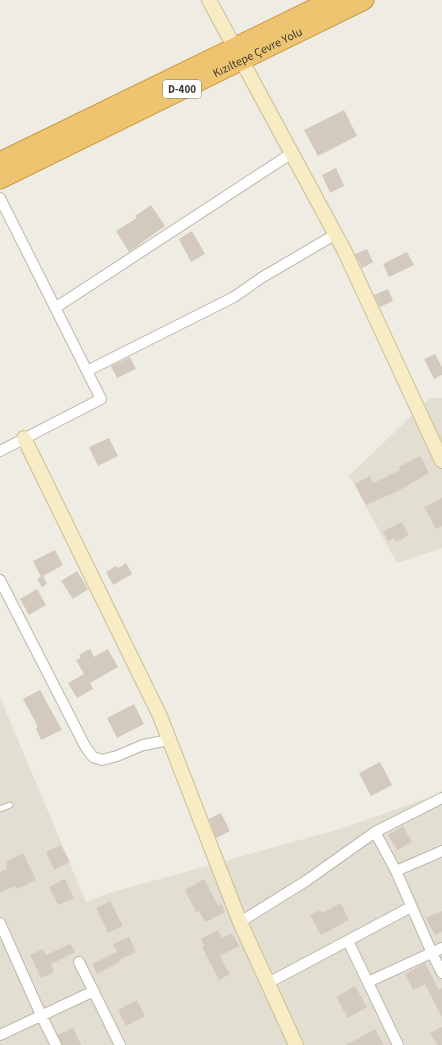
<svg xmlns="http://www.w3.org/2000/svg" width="442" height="1045" font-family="'Source Sans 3',sans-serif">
	<rect width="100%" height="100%" fill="#efece3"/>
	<path fill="#e3ded2" d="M430,398H442V548L397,563L349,476Z
		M0,697L86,902L109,893L343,828L439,794L442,791V1045H0Z"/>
	<path fill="#d3cabd" d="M344,110L357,136L318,156L304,130Z
		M336,168L344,186L330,193L322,175Z
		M151,205L165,226L129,252L116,231L137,218L135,216Z
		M192,231L205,254L191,262L179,239Z
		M367,249L373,262L362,268L355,254Z
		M407,252L414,265L389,277L383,264Z
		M388,289L393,301L380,307L374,295Z
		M435,354L442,367V375L434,379L424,359Z
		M130,357L136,369L117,378L111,366Z
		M109,438L118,456L98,466L89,447Z
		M420,456L429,473L398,491L366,505L355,484L370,476L373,483L400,470L399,467Z
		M442,498V526L436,529L424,507Z
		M402,522L409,535L396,542L394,538L388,541L383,531Z
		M55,550L63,565L43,576L47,584L42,587L37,579L41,577L33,561Z
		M126,563L132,574L113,585L106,572L116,566L118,568Z
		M77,571L88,589L73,599L61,581Z
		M37,589L46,605L29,615L20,599Z
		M90,649L94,657L108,649L118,667L90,683L93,689L77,698L68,683L84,674L76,660L81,658L79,655Z
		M40,690L62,730L41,740L36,728L38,727L23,699Z
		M134,704L144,724L117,738L107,718Z
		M380,762L392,785L371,796L359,773Z
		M221,813L230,831L216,838L209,819Z
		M403,826L412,842L397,850L388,835Z
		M61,845L70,862L54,870L46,852Z
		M23,853L36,880L17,889L15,886L0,893V872L7,869L5,866L7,865L6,862Z
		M65,879L74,898L58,905L49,887Z
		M204,879L218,906L221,904L225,912L205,922L199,911L196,912L185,890Z
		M110,901L123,926L108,933L96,908Z
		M341,903L349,920L321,935L310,915L320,910L322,913Z
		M442,911V932L435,935L426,918Z
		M218,930L222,938L232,933L239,946L220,956L230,974L219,980L202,947L204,946L201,939Z
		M129,937L136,952L119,960L120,962L97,974L92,964L117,952L113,944Z
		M70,944L75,952L51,964L54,972L41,978L30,955L43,949L46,955Z
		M425,963L439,990L442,988V1017L425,984L413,990L405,974Z
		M355,986L367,1007L348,1018L336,997Z
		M137,1000L145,1016L126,1026L118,1010Z
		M442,1027V1045H438L430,1033Z
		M73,1028L81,1045H62L58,1035Z
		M375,1029L384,1045H346Z"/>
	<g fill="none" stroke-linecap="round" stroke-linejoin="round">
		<g stroke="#bdb6aa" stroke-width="7">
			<path id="lane" d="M0,809L10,805"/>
		</g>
		<g stroke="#bdb6aa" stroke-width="12">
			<path id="street" d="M0,198L101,399L0,451
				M55,308L292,153
				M87,371L234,297L261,278L336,234
				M0,580L85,746L93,757L102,760L117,756L143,745L169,740
				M375,832L396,871L432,953L442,973
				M396,871L442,851
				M240,922L306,881L375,832L442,798
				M0,923L41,1015L56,1045
				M348,941L398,1045
				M79,962L120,1045
				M368,982L442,948
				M268,983L411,907
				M0,1035L94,991"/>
		</g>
		<g stroke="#cabe97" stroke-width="16">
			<path id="secondary" d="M209,0L345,252L442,461
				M24,438L160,716L240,922L296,1045"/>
		</g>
		<g stroke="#ca9942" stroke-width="21">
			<g id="highway">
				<path d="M0,162L332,0"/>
				<path id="s1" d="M0,179L364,0"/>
			</g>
		</g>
		<use href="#lane" stroke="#fff" stroke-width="5"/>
		<use href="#street" stroke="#fff" stroke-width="10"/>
		<use href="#secondary" stroke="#f8ecc5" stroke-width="14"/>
		<use href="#highway" stroke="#edc571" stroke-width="19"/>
	</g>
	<g text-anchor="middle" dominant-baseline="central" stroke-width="3.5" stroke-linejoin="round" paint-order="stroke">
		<rect fill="#fff" stroke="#7a7671" stroke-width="1" x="163" y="80" width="38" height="18" rx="3"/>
		<g font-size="11" font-weight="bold" fill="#413c34">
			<text x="182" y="89">D-400</text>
		</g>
		<g font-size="12" fill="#413c34" stroke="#fff">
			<text stroke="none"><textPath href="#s1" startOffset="287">Kızıltepe Çevre Yolu</textPath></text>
		</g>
	</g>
</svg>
